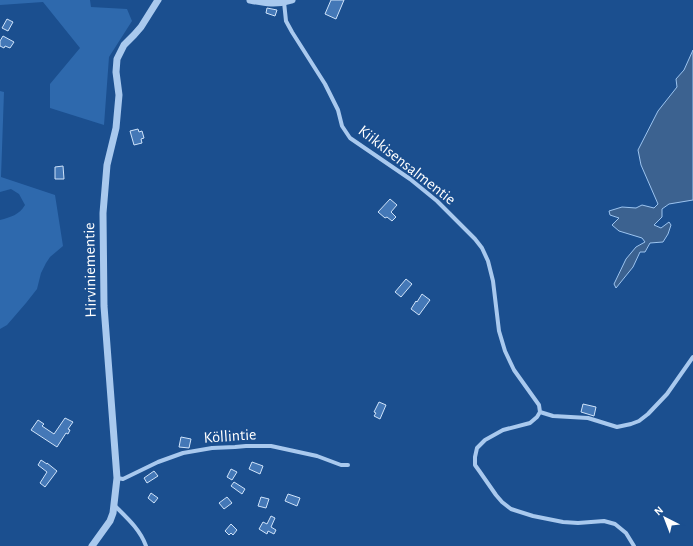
<svg xmlns="http://www.w3.org/2000/svg" width="693" height="546" font-family="'Alegreya Sans',sans-serif">
	<rect width="100%" height="100%" fill="#1b4f8f"/>
	<path fill="#2e69ad" d="M0,0H90L91,7L127,9L132,21L109,57L104,125L50,108V84L80,48L43,2L0,5Z
		M0,91L4,92L1,177L55,195L63,246L50,257L46,263L41,273L37,289L26,303L7,325L0,329V220C11,217 19,215 25,205L19,194L11,189L0,192Z"/>
	<path fill="#3c6290" stroke="#9cc4f0" d="M693,50V200L669,204L662,209V217L654,225L661,228L669,222L671,225L668,234L663,242L650,243L645,252H640L633,267L616,288L614,284L626,259L636,247L645,242L642,238L619,231L612,225L619,218L610,215L609,211L622,207L636,208L642,205L654,208L658,204L641,165L638,150L658,111L677,87L676,79L684,70Z"/>
	<path fill="#4478b7" stroke="#cfe3fa" d="M331,0H344L336,19L325,14Z
		M267,8L277,10L275,16L266,13Z
		M7,19L13,22L8,31L2,28Z
		M3,36L14,42L10,48L5,46L4,48L0,46V41Z
		M138,129L139,132L142,131L144,138L141,139L142,143L134,145L130,131Z
		M63,166L64,179H55V167Z
		M390,199L397,205L391,212L396,217L392,221L387,217L385,218L378,212Z
		M406,279L412,284L401,297L395,292Z
		M422,294L430,300L419,315L411,309L416,301L417,302Z
		M379,402L386,405L380,419L374,416L376,413L374,412Z
		M583,404L596,407L594,416L581,412Z
		M65,418L73,422L68,429L70,430L68,434L66,433L57,447L31,430L38,420L44,424L42,426L54,434Z
		M181,437L191,439L189,448L179,447Z
		M41,460L47,464V463L57,471L45,487L40,483L47,472L38,465Z
		M252,462L263,466L260,474L249,469Z
		M231,469L237,472L232,480L227,477Z
		M154,471L158,476L147,483L144,478Z
		M234,482L245,489L242,494L231,486Z
		M151,493L158,498L154,503L148,498Z
		M288,494L300,498L297,506L285,501Z
		M227,497L232,503L224,509L219,503Z
		M261,497L269,499L266,508L258,506Z
		M271,516L275,518L271,527L276,530L274,534L268,531L267,534L259,529L263,522L267,524Z
		M231,524L237,530L233,535L231,533L229,535L225,531Z"/>
	<g fill="none" stroke-linecap="round" stroke-linejoin="round">
		<path stroke="#a9c9ee" stroke-width="4" d="M284,2L286,21L292,32L325,84L338,110L342,126L350,138L410,179L437,201L475,239L482,248L488,261L493,281L499,331L505,351L514,370L539,405L540,412L537,417L530,423L503,430L485,440L477,448L475,457V465L480,472L496,495L502,502L511,509L533,516L563,522L578,523L604,521L615,524L626,533L634,546
			M540,412L553,416L588,418L617,427L631,424L639,421L648,414L667,394L693,357
			M117,478L123,479L158,462L183,453L212,448L235,447L246,446H271L317,456L341,465H348
			M114,505C126,517 140,529 146,546"/>
		<path stroke="#a9c9ee" stroke-width="7" d="M250,0C265,3 277,5 292,0
			M92,546L110,521L113,513L117,478L104,306L103,213L107,165L116,128L119,95L116,72L117,59L124,45L134,35L141,27L158,0"/>
	</g>
	<g text-anchor="middle" dominant-baseline="central" stroke-width="3.5" stroke-linejoin="round" paint-order="stroke">
		<g font-size="16" fill="#fff" stroke="#1b4f8f">
			<text transform="translate(407 165) rotate(38)">Kiikkisensalmentie</text>
			<text transform="translate(90 270) rotate(-91)">Hirviniementie</text>
			<text transform="translate(230 436) rotate(-4)">Köllintie</text>
		</g>
	</g>
	<g transform="translate(665 518) rotate(318)" stroke="#1b4f8f" stroke-width="3" paint-order="stroke">
	<path d="M0-3L7 15L0 10L-7 15Z" fill="#ffffff"/>
	<text y="-6" font-size="11" font-weight="bold" text-anchor="middle" fill="#ffffff">N</text>
	</g>
</svg>
